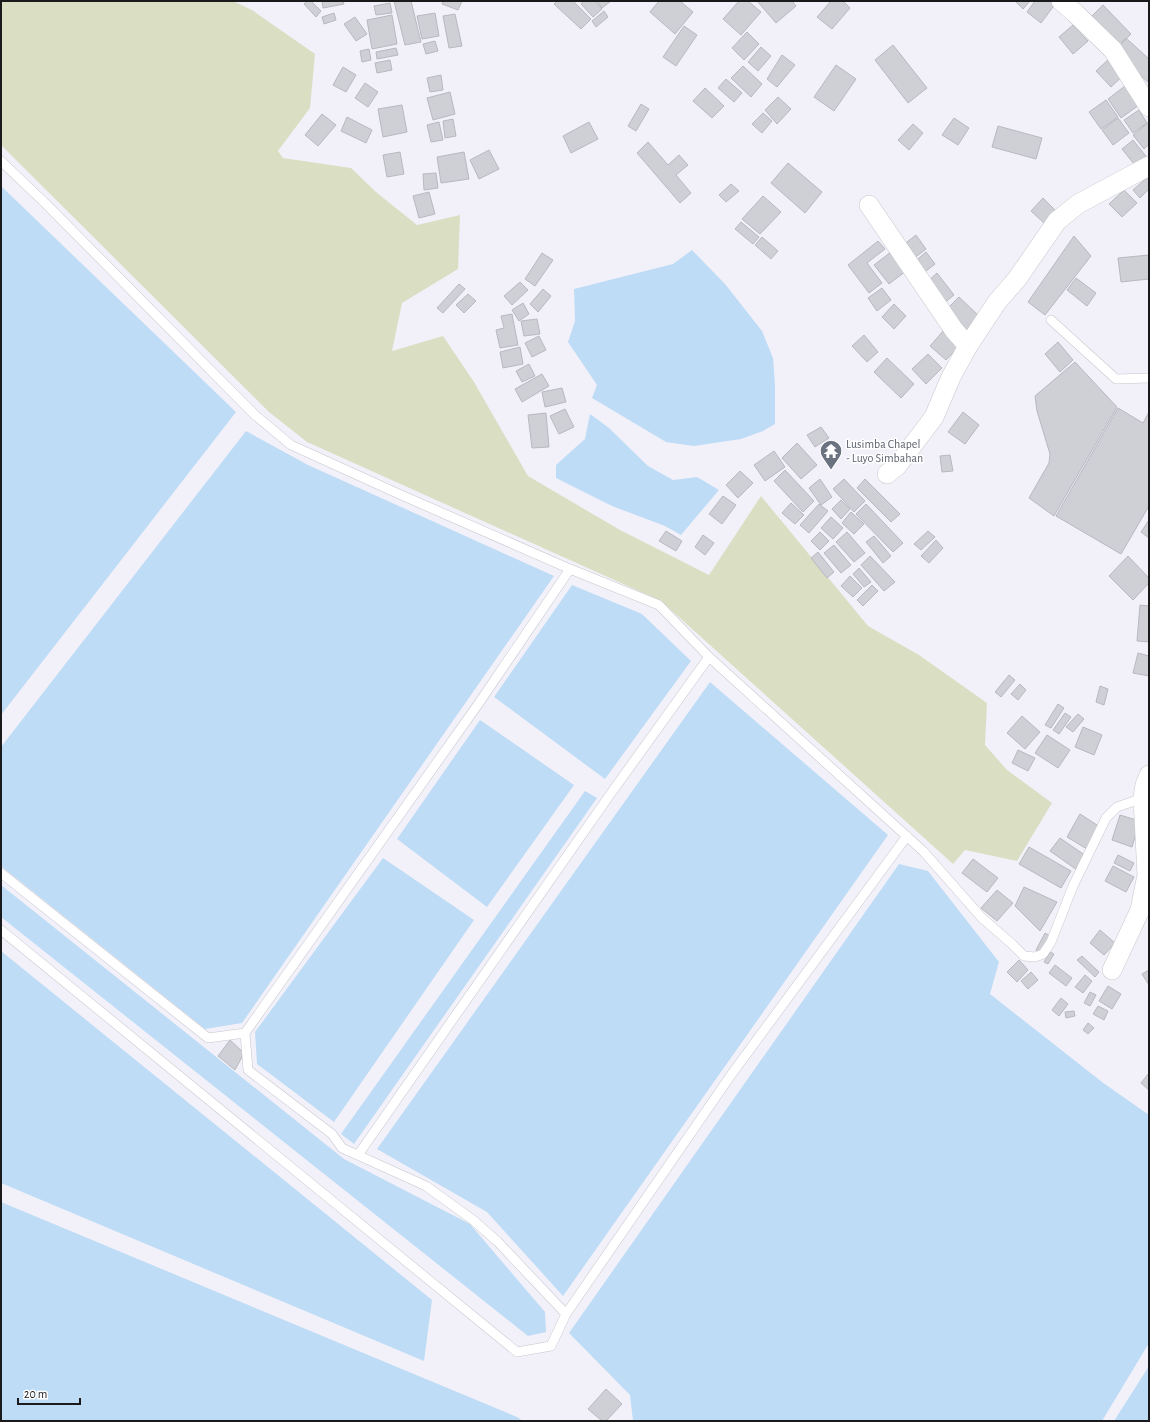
<svg xmlns="http://www.w3.org/2000/svg" width="1150" height="1422" font-family="'Alegreya Sans',sans-serif">
	<rect width="100%" height="100%" fill="#f2f1f9"/>
	<path fill="#dadfc4" d="M1,1H233L252,10L315,54L310,108L278,151L283,158L351,168L376,192L417,225L460,215L458,269L402,303L392,351L443,336L474,382L528,476L620,530L709,575L761,496L868,626L919,655L987,703L985,745L1007,770L1052,803L1017,861L965,850L953,864L661,601L307,442L269,412L1,145Z"/>
	<path fill="#bedcf6" d="M1,186L236,412L1,715Z
		M692,250L725,284L762,331L773,358L775,385V424L763,431L741,439L694,446L666,442L592,398L597,385L568,342L575,321L574,289L673,264Z
		M590,414L609,428L648,466L673,480L697,477L719,490L681,535L665,526L612,506L556,478V465L585,439Z
		M246,431L308,465L554,576L242,1023L205,1029L1,866V747Z
		M572,585L642,614L691,661L605,779L494,697Z
		M710,682L888,835L563,1296L487,1212L377,1149Z
		M480,720L574,785L487,907L397,839Z
		M585,791L597,798L354,1144L341,1134Z
		M383,858L474,920L334,1122L257,1064L255,1032Z
		M899,864L928,871L999,962L990,994L1102,1082L1149,1115V1343L1102,1421H633L630,1395L569,1333Z
		M1,885L344,1159L470,1224L545,1312L546,1332L528,1336L1,917Z
		M1,951L432,1300L424,1361L1,1183Z
		M1,1202L517,1417L523,1421H1Z
		M1149,1366V1421H1114Z"/>
	<path fill="#cfcfd6" stroke="#b8b8bf" d="M307,1H311L321,11L316,17L304,4Z
		M322,1H343L344,4L323,8Z
		M394,1H411L421,42L405,45Z
		M443,1H462L458,10L442,4Z
		M557,1H573L591,19L581,29L554,4Z
		M583,1H595L602,9L593,17L581,4Z
		M597,1H611L602,8Z
		M659,1H680L693,12L675,34L650,12Z
		M739,1H748L761,12L741,35L723,19Z
		M757,1H792L796,6L776,23Z
		M831,1H843L850,8L832,29L817,17Z
		M1015,1H1030L1023,9Z
		M1035,1H1053L1056,3L1041,23L1027,12Z
		M390,3L392,13L376,15L374,6Z
		M1103,5L1131,34L1117,48L1089,19Z
		M604,11L608,17L596,27L592,21Z
		M334,13L336,20L324,24L322,17Z
		M435,13L439,36L422,39L417,16Z
		M455,14L462,46L449,48L443,16Z
		M392,15L397,44L372,49L367,20Z
		M355,17L367,34L356,41L344,24Z
		M1073,25L1088,41L1073,54L1059,37Z
		M684,26L697,35L676,66L663,57Z
		M747,32L759,44L744,60L732,48Z
		M1126,38L1149,59V83L1114,52Z
		M435,41L438,51L426,54L423,44Z
		M893,45L927,88L908,103L875,60Z
		M761,47L771,56L758,71L748,62Z
		M396,48L398,55L377,59L376,52Z
		M369,49L371,60L362,62L360,51Z
		M782,55L795,65L777,87L767,79Z
		M1111,57L1126,73L1111,87L1096,71Z
		M390,60L392,70L377,73L375,63Z
		M836,65L856,79L834,111L814,97Z
		M743,66L762,84L751,97L731,78Z
		M343,67L356,75L346,92L333,85Z
		M441,75L443,90L430,92L427,78Z
		M726,79L742,93L734,102L718,88Z
		M365,83L378,92L368,107L355,98Z
		M1125,86L1139,105L1121,118L1108,99Z
		M705,88L724,106L712,118L693,101Z
		M450,92L455,114L433,120L427,98Z
		M778,97L791,109L777,124L765,110Z
		M1106,100L1118,117L1101,129L1089,112Z
		M641,104L649,109L636,131L628,126Z
		M402,105L407,132L383,137L378,109Z
		M1139,110L1147,123L1133,133L1124,120Z
		M763,113L772,121L762,133L752,124Z
		M322,114L336,125L318,146L305,135Z
		M347,117L372,130L366,143L341,131Z
		M954,118L969,128L958,145L942,135Z
		M1118,118L1129,133L1113,145L1102,130Z
		M453,119L456,136L445,138L443,121Z
		M439,122L443,140L431,142L427,125Z
		M589,122L598,139L571,153L563,136Z
		M1149,122V144L1144,149L1133,135Z
		M913,124L923,133L909,150L898,140Z
		M998,126L1042,138L1036,159L992,147Z
		M1133,140L1149,160L1138,169L1122,149Z
		M648,142L668,165L679,155L688,165L676,175L691,193L680,203L637,153Z
		M489,150L499,169L479,179L470,160Z
		M400,152L404,174L387,177L383,155Z
		M464,152L469,179L441,183L437,157Z
		M788,163L822,192L805,213L771,183Z
		M436,173L438,188L424,190L423,174Z
		M1149,176V189L1140,198L1133,190Z
		M731,184L739,191L726,202L719,195Z
		M1124,190L1137,203L1122,217L1109,204Z
		M429,192L435,214L419,218L413,196Z
		M763,196L781,212L760,234L742,219Z
		M1043,198L1056,211L1044,223L1031,211Z
		M741,222L759,237L753,244L735,229Z
		M916,235L926,249L913,259L903,245Z
		M1074,236L1091,256L1045,315L1028,302Z
		M762,237L778,251L771,259L755,245Z
		M878,241L885,249L867,263L882,283L869,293L848,265Z
		M891,252L906,271L889,284L874,265Z
		M926,252L935,264L921,275L912,264Z
		M542,253L553,260L535,286L525,279Z
		M1149,255V279L1121,282L1118,258Z
		M937,273L954,295L943,304L927,282Z
		M1076,278L1096,293L1087,306L1067,290Z
		M520,282L528,290L512,305L504,296Z
		M459,284L465,289L443,313L437,308Z
		M882,288L891,300L877,311L868,298Z
		M543,289L551,296L538,312L530,304Z
		M468,294L476,301L464,313L456,305Z
		M959,297L979,316L965,332L944,312Z
		M523,303L529,314L519,321L512,310Z
		M894,304L906,316L894,329L882,317Z
		M512,314L518,345L500,348L496,330L504,328L501,316Z
		M537,319L540,334L524,336L521,321Z
		M944,330L960,345L946,360L930,346Z
		M864,335L878,352L867,362L852,346Z
		M539,336L546,350L532,357L525,343Z
		M1058,342L1073,360L1060,372L1045,354Z
		M520,347L523,364L503,368L500,352Z
		M928,354L942,368L926,384L912,369Z
		M887,358L914,384L901,398L874,372Z
		M1075,362L1117,407L1054,516L1029,498L1049,463L1050,454L1037,411L1035,396Z
		M529,364L535,376L522,382L516,371Z
		M542,374L549,386L522,402L515,389Z
		M562,388L566,402L545,407L542,392Z
		M1118,408L1143,423L1149,412V506L1121,554L1056,516Z
		M565,409L574,427L559,434L550,416Z
		M963,412L979,425L965,444L948,432Z
		M546,413L549,447L532,448L528,415Z
		M821,427L829,438L815,447L807,435Z
		M797,443L817,465L801,479L782,458Z
		M774,451L785,467L765,481L754,465Z
		M950,455L953,471L942,472L940,456Z
		M785,470L814,501L803,512L774,481Z
		M740,471L753,483L738,498L726,485Z
		M820,479L832,497L821,505L809,488Z
		M844,479L865,501L854,512L833,489Z
		M865,479L900,514L891,522L857,488Z
		M723,496L736,505L722,524L709,514Z
		M841,500L850,509L841,519L832,509Z
		M791,503L804,515L795,524L782,513Z
		M819,504L828,511L809,533L800,525Z
		M866,504L903,543L893,552L856,514Z
		M851,512L864,524L854,534L842,523Z
		M831,517L843,528L833,539L821,528Z
		M1149,520V538L1141,532Z
		M666,531L682,541L676,551L659,541Z
		M928,531L935,537L921,550L914,544Z
		M820,532L829,541L820,550L811,541Z
		M847,532L865,553L854,562L836,542Z
		M703,535L714,543L705,555L695,547Z
		M874,536L891,556L883,563L866,542Z
		M936,540L943,548L929,563L921,556Z
		M834,545L851,565L841,573L824,553Z
		M818,552L834,572L827,578L811,558Z
		M870,556L895,582L884,591L861,565Z
		M1128,556L1149,578V583L1133,600L1109,576Z
		M859,568L871,582L864,587L853,574Z
		M850,576L862,588L853,597L841,586Z
		M872,585L878,591L863,606L857,600Z
		M1140,605L1149,606V642L1137,641Z
		M1138,653L1149,656V676L1133,673Z
		M1009,675L1015,680L1001,697L995,692Z
		M1020,684L1026,690L1018,700L1011,694Z
		M1100,686L1108,689L1104,705L1096,702Z
		M1058,704L1064,708L1051,728L1045,725Z
		M1065,713L1071,717L1059,734L1053,730Z
		M1078,714L1084,719L1073,732L1066,727Z
		M1022,716L1040,732L1025,749L1007,733Z
		M1083,727L1102,735L1094,755L1075,747Z
		M1047,735L1070,750L1058,768L1035,753Z
		M1018,750L1035,758L1028,771L1012,763Z
		M1080,814L1100,827L1087,849L1067,837Z
		M1120,815L1140,821L1132,847L1112,840Z
		M1060,838L1086,856L1077,870L1050,851Z
		M1029,847L1071,871L1061,888L1019,864Z
		M1118,855L1134,863L1130,871L1114,863Z
		M973,859L998,878L987,892L962,873Z
		M1113,866L1134,877L1126,892L1105,881Z
		M1024,887L1057,902L1040,931L1015,906Z
		M997,890L1013,903L997,921L981,908Z
		M1100,930L1115,943L1104,955L1090,943Z
		M1045,933L1050,936L1041,952L1036,950Z
		M1050,952L1054,954L1048,964L1044,962Z
		M1082,956L1099,972L1095,977L1077,960Z
		M1019,960L1028,970L1017,982L1007,972Z
		M1055,965L1072,978L1066,986L1049,973Z
		M1149,970V985L1142,974Z
		M1031,972L1038,980L1028,989L1021,981Z
		M1085,975L1092,981L1083,993L1075,987Z
		M1108,986L1121,994L1112,1009L1099,1001Z
		M1090,992L1096,995L1090,1006L1084,1003Z
		M1061,998L1068,1004L1059,1016L1052,1010Z
		M1098,1006L1108,1011L1104,1020L1093,1014Z
		M1074,1011L1075,1016L1066,1018L1065,1012Z
		M1088,1023L1094,1028L1088,1034L1083,1030Z
		M230,1040L244,1053L235,1070L218,1056Z
		M1149,1073V1090L1141,1083Z
		M606,1389L622,1404L606,1421H602L588,1409Z"/>
	<g fill="none" stroke-linecap="round" stroke-linejoin="round">
		<g stroke="#c7c7ce" stroke-width="10">
			<path id="lane" d="M1,161L45,203L255,415L291,445L399,494L570,569L659,605L709,657L923,851L982,918L1012,944L1024,956L1035,957L1043,954L1051,942L1073,886L1106,818L1117,807L1143,798
				M1051,320L1116,379L1149,378
				M1,873L208,1038L245,1033
				M1,930L517,1352L551,1346L566,1314L731,1075L907,836
				M358,1155L609,796L709,657
				M566,1314L498,1242L473,1220L426,1186L342,1148L332,1134L248,1070L245,1033L479,703L570,569"/>
		</g>
		<g stroke="#c7c7ce" stroke-width="20">
			<path id="street" d="M1061,1L1075,13L1113,50L1149,107
				M869,205L954,330L968,346
				M887,474L897,466L934,417L951,377L968,346L997,302L1017,279L1057,221L1078,204L1149,166
				M1112,970L1140,910L1147,875L1143,798L1145,785L1149,775"/>
		</g>
		<use href="#lane" stroke="#fff" stroke-width="9"/>
		<use href="#street" stroke="#fff" stroke-width="19"/>
	</g>
	<defs>
		<g id="temple-pin" transform="scale(1.15)"><path d="M0 17L-7.5 6A9.5 9.5 0 1 1 7.5 6Z" fill="#6b7280" stroke="#fff"/><path d="M0-6L5-2H3V0L6.5 2.5H4V6H1.5V3h-3V6H-4V2.5H-6.5L-3 0V-2H-5Z" fill="#fff"/></g>
	</defs>
	<g fill-rule="evenodd">
		<use href="#temple-pin" x="831" y="451"/>
	</g>
	<g text-anchor="middle" dominant-baseline="central" stroke-width="3" stroke-linejoin="round" paint-order="stroke">
		<g font-size="12" fill="#5b616d" stroke="#fff" text-anchor="start">
			<text x="846" y="444">Lusimba Chapel<tspan x="846" dy="14">- Luyo Simbahan</tspan></text>
		</g>
	</g>
	<rect width="1150" height="1422" fill="none" stroke="#1a191c" stroke-width="4"/>
	<path d="M18 1398v6h62v-6" fill="none" stroke="#1a191c" stroke-width="2"/>
	<text x="24" y="1398" font-size="12" fill="#1a191c" stroke="#ffffff" stroke-width="3" paint-order="stroke">20 m</text>
</svg>
